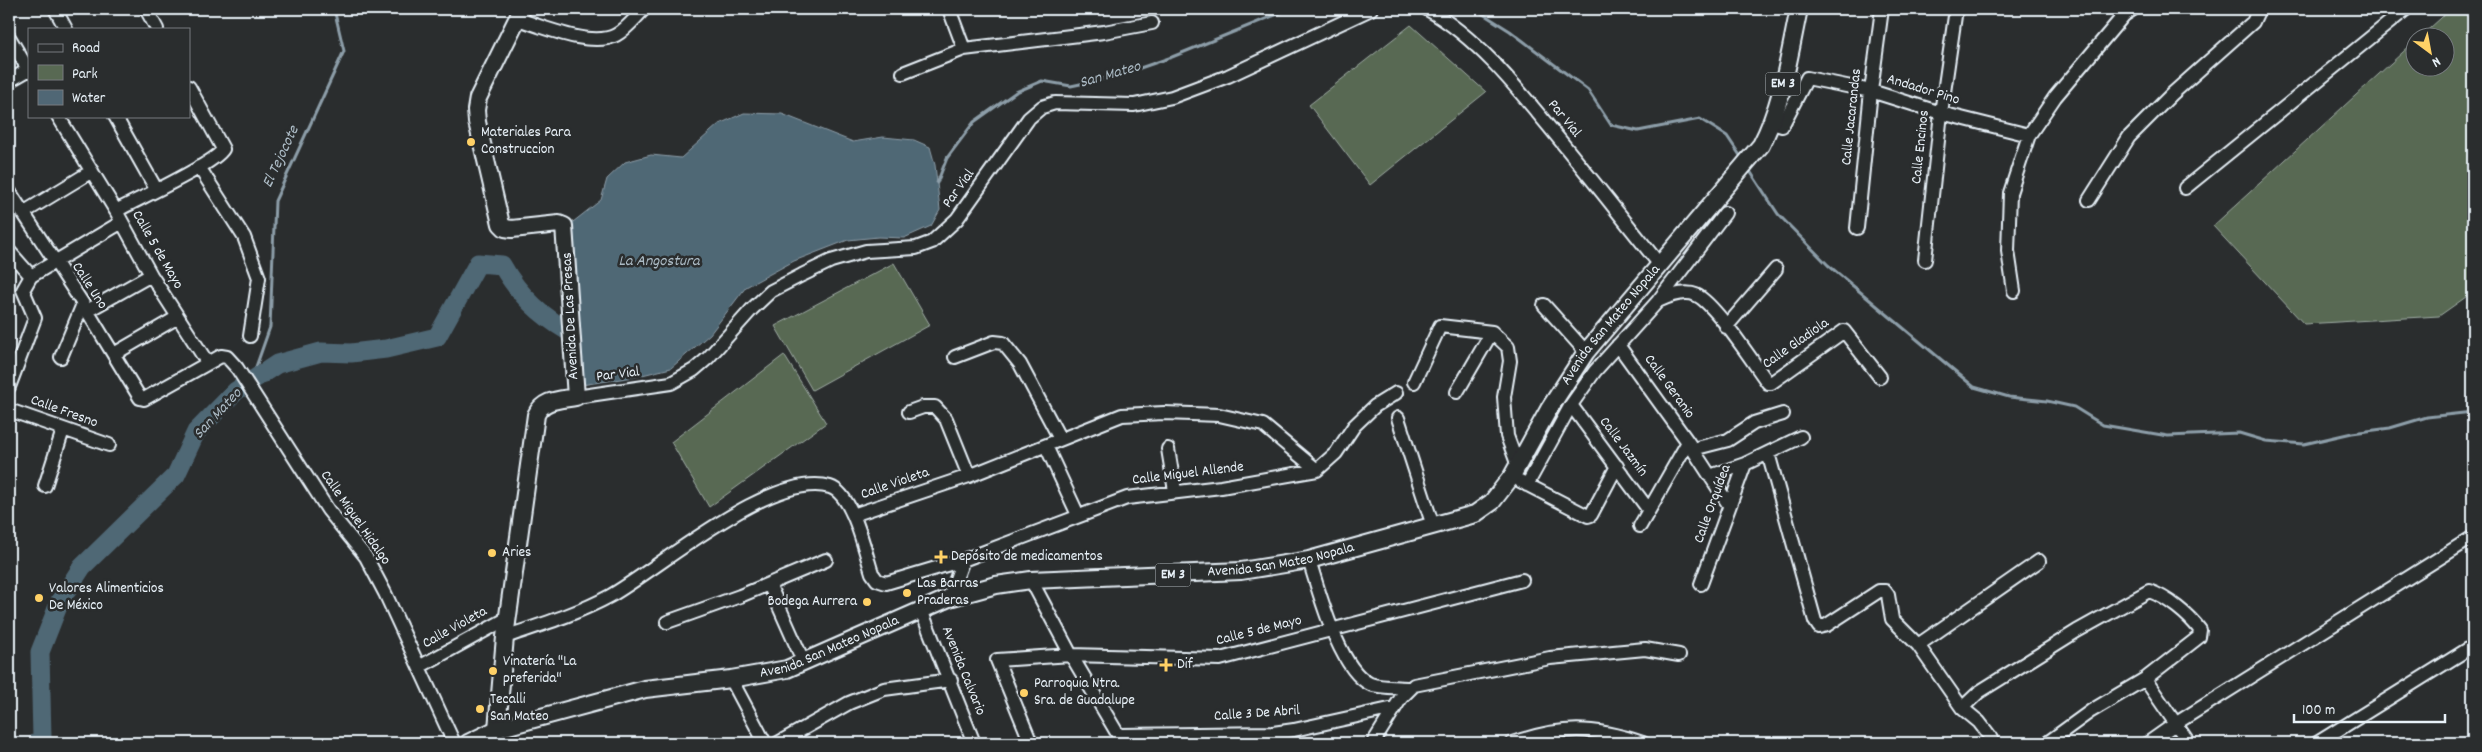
<svg xmlns="http://www.w3.org/2000/svg" width="2482" height="752" font-family="Dekko,sans-serif">
	<rect width="100%" height="100%" fill="#2a2d2e"/>
	<filter id="ink" filterUnits="userSpaceOnUse"><feTurbulence type="fractalNoise" baseFrequency=".02" numOctaves="2"/><feDisplacementMap in="SourceGraphic" scale="10" xChannelSelector="R" yChannelSelector="G"/><feConvolveMatrix kernelMatrix="1 2 1 2 8 2 1 2 1" color-interpolation-filters="sRGB"/></filter>
	<g filter="url(#ink)">
		<path fill="#586953" stroke="#a0ada6" d="M2451,9H2473V292L2439,316L2304,324L2213,226L2414,42V68H2444V38L2420,37Z
			M1411,25L1486,92L1370,185L1309,105Z
			M894,263L930,325L812,390L775,326Z
			M784,355L826,423L709,507L671,442Z"/>
		<path fill="#506775" stroke="#8d9ea9" d="M744,113L782,114L853,142L883,137L914,140L930,147L935,165L940,210L931,226L904,238L878,237L848,240L794,261L746,287L710,334L671,368L634,377L581,385L573,222L601,200L607,179L625,162L651,155L681,158L719,124Z"/>
		<g fill="none" stroke-linecap="round" stroke-linejoin="round">
			<path stroke="#8d9ea9" stroke-width="3" d="M1475,9L1510,31L1588,90L1611,125L1638,131L1700,119L1727,136L1743,160
				M1748,168L1778,214L1828,265L1974,387L2009,397L2047,401L2074,407L2103,425L2168,436L2239,433L2266,441L2304,444L2352,433L2390,428L2427,417L2473,412
				M937,183L947,158L974,122L1016,92L1042,81L1071,86L1117,76L1172,57L1290,9
				M251,381L270,327L275,201L344,51L334,9"/>
			<path stroke="#506775" stroke-width="19" d="M37,743L42,738L40,652L60,601L82,567L176,475L196,432L236,391L277,364L321,352L351,353L386,349L437,337L478,263L502,265C519,296 546,320 577,336"/>
			<g stroke="#e8f1f8" stroke-width="16">
				<path id="minor" d="M55,9L66,29
					M146,9L157,29
					M949,9L964,49
					M1427,9C1476,37 1514,84 1550,128C1587,173 1623,219 1660,265
					M518,19C543,27 592,48 616,35C627,29 635,18 644,9
					M9,37L29,71
					M903,73L964,49L1104,32L1152,23
					M9,81L28,70
					M58,116L116,211L151,275L207,362
					M115,116L156,189
					M1772,123L1782,126L1807,78L1871,91L1941,113L2029,135
					M199,167L244,237L259,278L250,336
					M2185,188L2406,9
					M9,191L83,304L140,398L144,399L221,356L227,357L237,368L328,510L366,557L385,593L454,743
					M2089,200L2129,137L2172,94L2253,22L2259,9
					M116,211C136,200 215,164 223,149L189,87
					M23,213L92,171
					M1857,228L1871,91L1882,9
					M9,251L31,276
					M1925,260L1941,113L1956,9
					M2014,291L2008,251L2010,193L2029,135L2055,97L2124,15L2133,9
					M1658,301C1669,296 1685,290 1696,295C1715,303 1754,364 1768,383H1771L1844,331L1880,377
					M1544,305L1586,352
					M87,311L151,275
					M1726,327L1776,269
					M1618,345L1688,442L1729,505
					M114,354L178,317
					M61,357L83,304
					M955,357L994,342L1003,343L1020,364L1060,439
					M1414,382L1440,326L1492,332L1508,347L1510,361L1504,397L1507,436L1518,466
					M9,387L35,318L23,290L31,276L122,222
					M1457,392L1492,332
					M576,397L671,383L694,370L708,358L752,309L771,291L802,275L831,261L866,251L916,248L932,242L957,219L1029,118L1042,107L1055,103L1134,105L1172,97L1228,76L1371,9
					M1571,405L1648,509
					M9,410L109,445
					M909,412L923,407H935L946,419L969,476
					M1398,418L1433,526
					M1046,446L1078,515
					M1168,449L1175,491
					M1693,449L1728,440L1754,423L1783,414
					M1768,453L1815,621L1819,627L1827,625L1879,591H1885L1888,595L1892,619L1918,645L1962,708L1979,722L1989,735L1993,743
					M1710,476L1745,464
					M1520,481L1588,516L1591,515L1617,466
					M1527,485L1571,405L1595,371L1658,301L1725,213
					M45,486L63,430
					M853,515L969,476L1122,415L1164,413L1219,415L1263,425L1317,470
					M1640,526L1688,442
					M1309,560C1319,591 1339,670 1370,684C1381,688 1397,687 1409,688
					M1031,580L1071,655L1123,743
					M769,584L804,663
					M1701,584L1745,464L1801,437
					M949,598L963,560
					M921,610L974,743
					M667,622L740,596L826,560
					M505,637C540,625 577,614 610,596C661,567 772,470 830,487C853,494 865,552 872,573L877,580L886,583L963,560L1127,498L1221,487L1317,470L1336,453L1354,426L1375,406L1396,393
					M1918,645L2039,561
					M419,667L508,618
					M731,679L765,743
					M2145,679L2189,743
					M1962,708L1979,692L2077,631L2149,591C2167,597 2189,615 2200,630L2199,637L2145,679L2091,711L2047,743
					M1121,735L1273,733L1294,730L1394,708
					M778,743L849,703L884,689L951,680
					M1031,743L997,660L1071,655L1220,659L1522,580
					M1373,743L1401,698L1414,685L1550,658L1645,649L1679,655
					M1512,743C1562,726 1592,726 1643,743
					M2148,743L2175,724L2473,537
					M2317,743L2473,646"/>
			</g>
			<g stroke="#e8f1f8" stroke-width="20">
				<g id="major">
					<path d="M497,729L505,637L536,415C543,399 560,400 576,397L564,226L559,224L512,229L505,228L501,224L477,122L476,110L478,98L522,9"/>
					<path id="s1" d="M468,743L497,729L645,689L731,679L787,669L949,598L996,585L1031,580L1241,571L1309,560L1475,514L1492,502L1512,476L1549,409L1586,352L1761,145C1783,103 1789,55 1799,9"/>
				</g>
			</g>
			<use href="#minor" stroke="#2a2d2e" stroke-width="12"/>
			<use href="#major" stroke="#2a2d2e" stroke-width="16"/>
		</g>
	</g>
	<g fill="#ffd166" stroke="#2a2d2e" stroke-width="2">
		<circle cx="471" cy="142" r="5"/>
		<circle cx="492" cy="553" r="5"/>
		<path d="M938.5 549.5h5v5h5v5h-5v5h-5v-5h-5v-5h5z"/>
		<circle cx="907" cy="593" r="5"/>
		<circle cx="39" cy="598" r="5"/>
		<circle cx="867" cy="602" r="5"/>
		<path d="M1163.5 657.5h5v5h5v5h-5v5h-5v-5h-5v-5h5z"/>
		<circle cx="493" cy="671" r="5"/>
		<circle cx="1024" cy="693" r="5"/>
		<circle cx="480" cy="709" r="5"/>
	</g>
	<g text-anchor="middle" dominant-baseline="central" stroke-width="5" stroke-linejoin="round" paint-order="stroke">
		<g fill="#2a2d2e" stroke="#afb6bb" stroke-width="1">
			<rect x="1765.5" y="72.5" width="35" height="23" rx="4"/>
			<rect x="1155.5" y="563.5" width="35" height="23" rx="4"/>
		</g>
		<g font-size="14" font-weight="bold" fill="#e8f1f8">
			<text x="1783" y="84">EM 3</text>
			<text x="1173" y="575">EM 3</text>
		</g>
		<g font-size="15" fill="#e8f1f8" stroke="#2a2d2e">
			<text transform="translate(1923 90) rotate(17)">Andador Pino</text>
			<text transform="translate(1852 117) rotate(-84)">Calle Jacarandas</text>
			<text transform="translate(1564 119) rotate(51)">Par Vial</text>
			<text transform="translate(1921 147) rotate(-84)">Calle Encinos</text>
			<text transform="translate(959 189) rotate(-54)">Par Vial</text>
			<text transform="translate(157 250) rotate(60)">Calle 5 de Mayo</text>
			<text transform="translate(89 286) rotate(57)">Calle Uno</text>
			<text transform="translate(571 316) rotate(-93)">Avenida De Las Presas</text>
			<text stroke="none"><textPath href="#s1" startOffset="1276">Avenida San Mateo Nopala</textPath></text>
			<text transform="translate(1796 344) rotate(-35)">Calle Gladiola</text>
			<text transform="translate(618 375) rotate(-7)">Par Vial</text>
			<text transform="translate(1669 387) rotate(54)">Calle Geranio</text>
			<text transform="translate(64 412) rotate(20)">Calle Fresno</text>
			<text transform="translate(1623 447) rotate(53)">Calle Jazmín</text>
			<text transform="translate(1188 474) rotate(-7)">Calle Miguel Allende</text>
			<text transform="translate(895 484) rotate(-19)">Calle Violeta</text>
			<text transform="translate(1713 504) rotate(-70)">Calle Orquídea</text>
			<text transform="translate(355 518) rotate(55)">Calle Miguel Hidalgo</text>
			<text stroke="none"><textPath href="#s1" startOffset="841">Avenida San Mateo Nopala</textPath></text>
			<text transform="translate(455 628) rotate(-29)">Calle Violeta</text>
			<text transform="translate(1259 631) rotate(-14)">Calle 5 de Mayo</text>
			<text stroke="none"><textPath href="#s1" startOffset="376">Avenida San Mateo Nopala</textPath></text>
			<text transform="translate(963 671) rotate(68)">Avenida Calvario</text>
			<text transform="translate(1257 714) rotate(-4)">Calle 3 De Abril</text>
		</g>
		<g font-size="15" fill="#e8f1f8" stroke="#2a2d2e" text-anchor="start">
			<text x="481" y="133">Materiales Para<tspan x="481" dy="17">Construccion</tspan></text>
			<text x="502" y="553">Aries</text>
			<text x="951" y="557">Depósito de medicamentos</text>
			<text x="917" y="584">Las Barras<tspan x="917" dy="17">Praderas</tspan></text>
			<text x="49" y="589">Valores Alimenticios<tspan x="49" dy="17">De México</tspan></text>
			<text x="857" y="602" text-anchor="end">Bodega Aurrera</text>
			<text x="503" y="662">Vinatería "La<tspan x="503" dy="17">preferida"</tspan></text>
			<text x="1177" y="665">Dif</text>
			<text x="1034" y="684">Parroquia Ntra.<tspan x="1034" dy="17">Sra. de Guadalupe</tspan></text>
			<text x="490" y="700">Tecalli<tspan x="490" dy="17">San Mateo</tspan></text>
		</g>
		<g font-size="16" font-style="italic" fill="#abbac4" stroke="#2a2d2e">
			<text transform="translate(1110 75) rotate(-16)">San Mateo</text>
			<text transform="translate(281 157) rotate(-65)">El Tejocote</text>
			<text x="659" y="261">La Angostura</text>
			<text transform="translate(218 414) rotate(-47)">San Mateo</text>
		</g>
	</g>
	<rect width="2482" height="752" fill="none" stroke="#2a2d2e" stroke-width="30"/>
	<rect x="15" y="15" width="2452" height="722" fill="none" stroke="#e8f1f8" stroke-width="2" filter="url(#ink)"/>
	<rect x="28" y="28" width="162" height="90" fill="#2a2d2e" stroke="#767b7f"/>
	<rect x="38" y="44" width="25" height="8" fill="#2a2d2e" stroke="#767b7f"/>
	<text x="72" y="52" font-size="15" fill="#e8f1f8">Road</text>
	<rect x="38" y="65" width="25" height="15" fill="#586953" stroke="#767b7f"/>
	<text x="72" y="78" font-size="15" fill="#e8f1f8">Park</text>
	<rect x="38" y="90" width="25" height="15" fill="#506775" stroke="#767b7f"/>
	<text x="72" y="102" font-size="15" fill="#e8f1f8">Water</text>
	<g transform="translate(2430 52) rotate(148)"><circle r="24" fill="#2a2d2e" stroke="#767b7f"/>
	<path d="M0-4L9 19L0 12L-9 19Z" fill="#ffd166"/>
	<text y="-8" font-size="14" font-weight="bold" text-anchor="middle" fill="#e8f1f8">N</text>
	</g>
	<path d="M2294 714v8h151v-8" fill="none" stroke="#e8f1f8" stroke-width="2.5"/>
	<text x="2302" y="714" font-size="15" fill="#e8f1f8" stroke="#2a2d2e" stroke-width="4" paint-order="stroke">100 m</text>
</svg>
